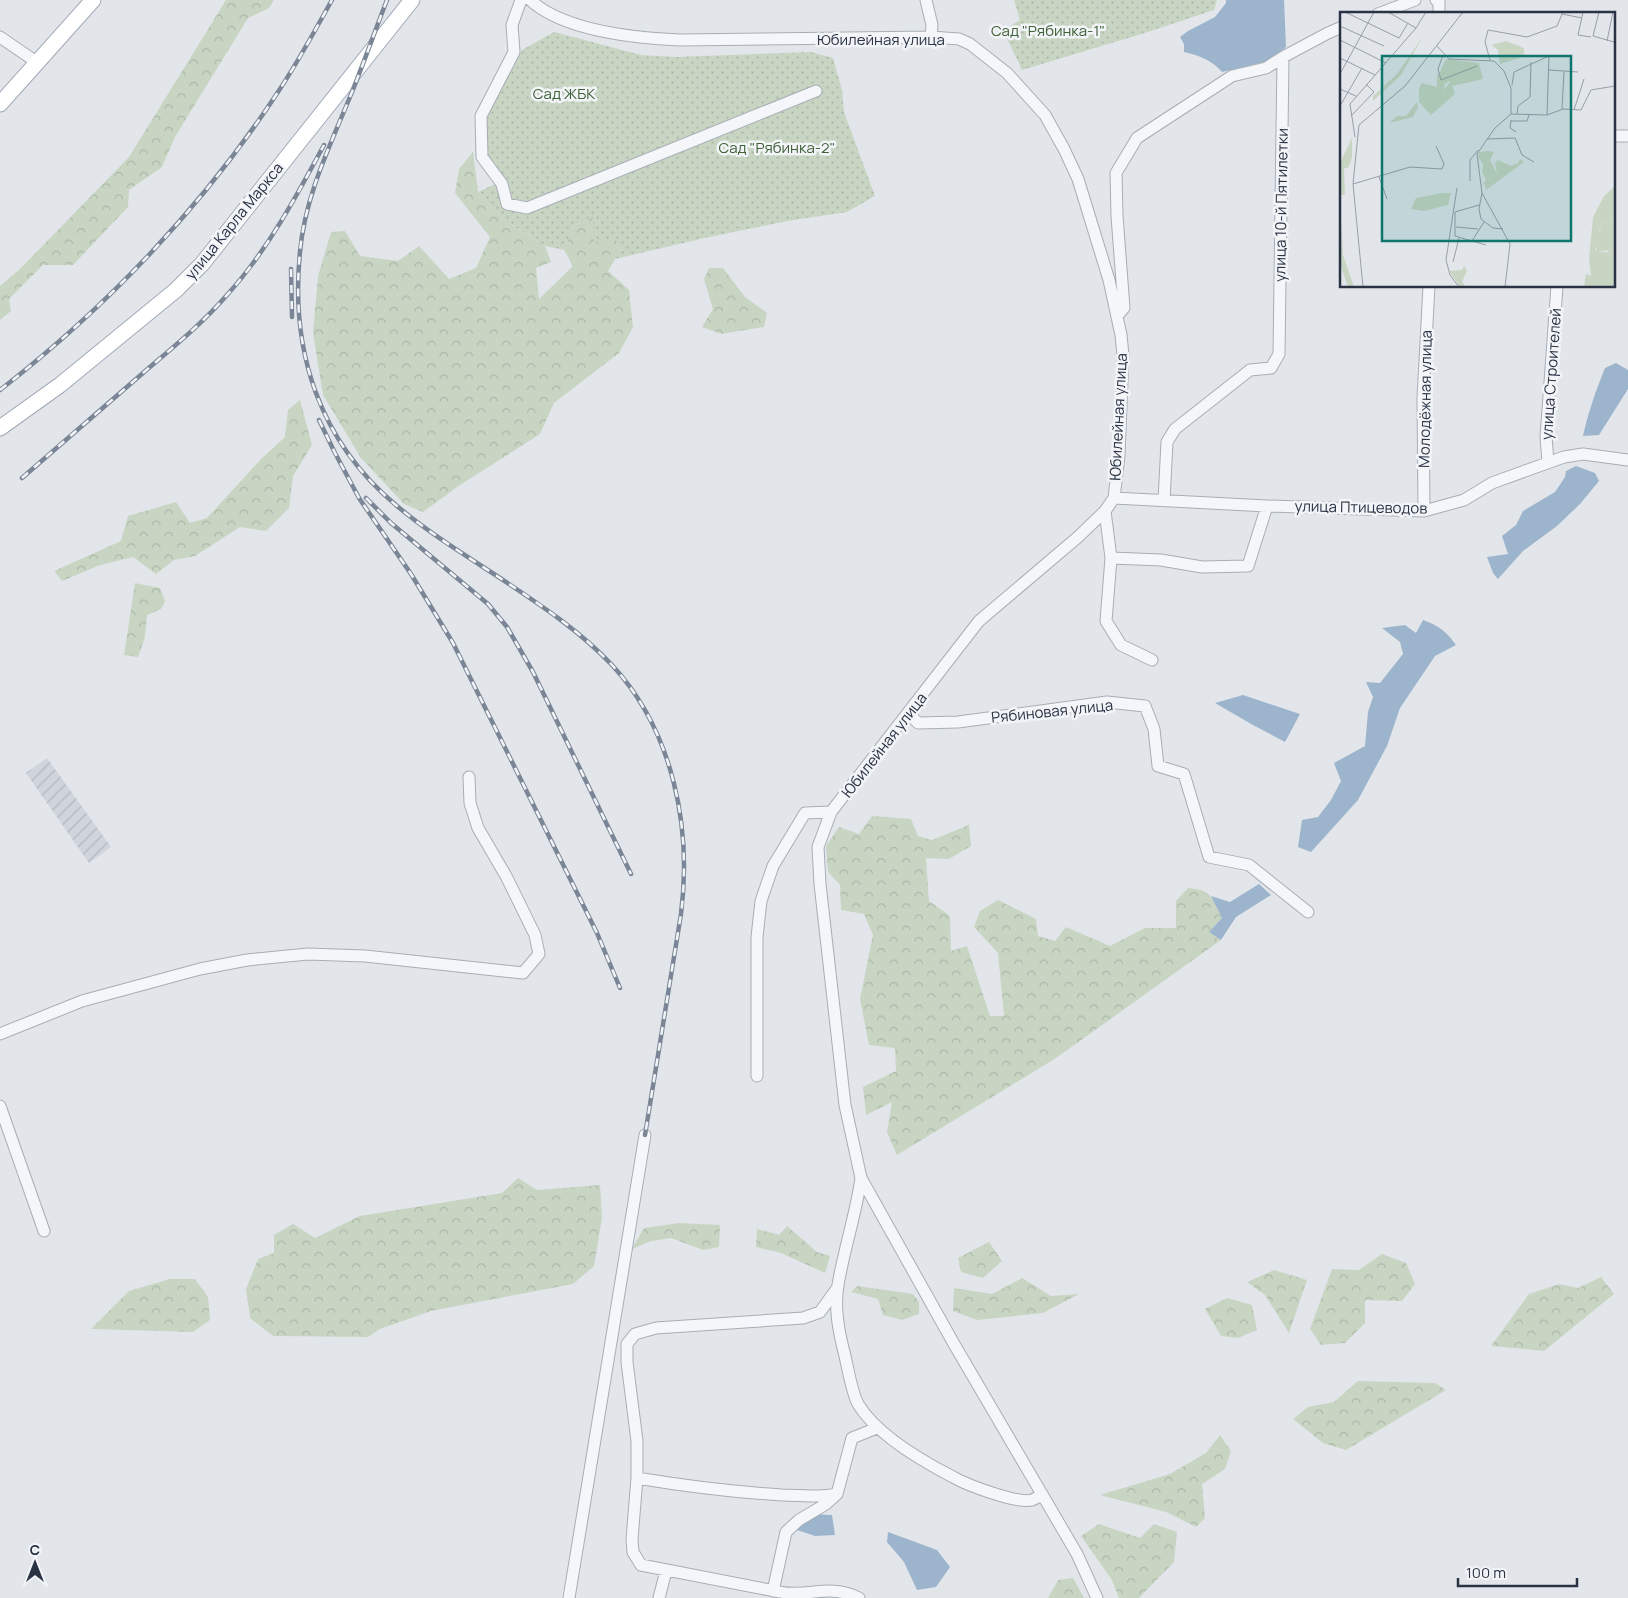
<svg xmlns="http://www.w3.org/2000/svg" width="1628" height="1598" font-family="Manrope,sans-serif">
	<defs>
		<pattern id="industrial-furrows" width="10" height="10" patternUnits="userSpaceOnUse" patternTransform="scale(1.25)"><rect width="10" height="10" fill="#d0d5dd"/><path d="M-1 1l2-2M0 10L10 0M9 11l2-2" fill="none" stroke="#b3b7bf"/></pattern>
		<pattern id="forest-crowns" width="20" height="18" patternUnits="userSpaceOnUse" patternTransform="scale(1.25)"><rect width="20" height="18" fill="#c8d5c3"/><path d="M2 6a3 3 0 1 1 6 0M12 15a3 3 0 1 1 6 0" fill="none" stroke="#acb7a9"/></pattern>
		<pattern id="garden-dots" width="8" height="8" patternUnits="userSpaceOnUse" patternTransform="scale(1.25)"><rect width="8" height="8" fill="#c8d5c3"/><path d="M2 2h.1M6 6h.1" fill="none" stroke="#acb7a9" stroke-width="1.8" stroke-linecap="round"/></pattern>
	</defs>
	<rect width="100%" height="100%" fill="#e2e6eb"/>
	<path fill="url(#industrial-furrows)" d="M47,758L111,847L89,863L26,773Z"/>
	<path fill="url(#forest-crowns)" d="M226,0H274L269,8L248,18L175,137L162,167L129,190L128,207L73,265H43L9,299L11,311L0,320V286L21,268L129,157Z
		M473,152L478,192L506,221L545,246L551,262L536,268L539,299L573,266L564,250L573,226L593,217L616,238L620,251L608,271L629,290L633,327L619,353L554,403L540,434L460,485L423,512L404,504L361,458L323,395L313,333L318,276L331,232L345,231L360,256L398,261L419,246L449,279L476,268L490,237L455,193L459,169Z
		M709,268H723L745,297L767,313L764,327L721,334L702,327L713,309L704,279Z
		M300,400L312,445L293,476L289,508L266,531L240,527L195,556L174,560L156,574L133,557L100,565L62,581L54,571L121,541L128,516L176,502L190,523L207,518L261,459L285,437L288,410Z
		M135,583L160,588L165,601L161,609L147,615L145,637L138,657L124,655Z
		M872,816L911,819L918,836L932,840L969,825L971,846L949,859L926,858L929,901L950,916L951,951L967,946L990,1016H1004L998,953L974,927L980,911L998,900L1036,919L1038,936L1055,941L1066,927L1110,946L1145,928H1176V901L1188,888C1213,890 1212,898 1222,918L1209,932L1221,940L1056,1058L897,1155L887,1132L892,1102L866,1115L863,1087L896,1071L895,1048L869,1045L860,999L873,935L864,914L841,910L840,885L828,872L826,846L839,827L859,834Z
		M518,1178L537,1190L600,1185L602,1218L594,1266L573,1284L431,1311L380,1329L368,1337L273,1336L250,1318L246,1289L258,1259L274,1253V1235L293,1224L315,1238L360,1216L502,1193Z
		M679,1223L720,1225L719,1247L703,1250L671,1238L651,1241L632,1249L644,1228Z
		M787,1226L817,1252L830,1256L825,1273L781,1253L756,1247L757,1229L779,1235Z
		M989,1242L1002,1261L983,1278L961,1272L958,1258Z
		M1382,1254L1406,1263L1415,1284L1402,1301L1365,1300V1323L1345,1343L1321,1345L1310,1329L1332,1269L1359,1270Z
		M1274,1270L1307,1280L1289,1333L1265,1295L1247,1282Z
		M1601,1277L1614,1294L1544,1351L1491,1346L1529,1294L1559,1284L1578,1288Z
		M1022,1278L1051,1296L1079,1294L1043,1313L977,1320L953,1311L954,1288L992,1294Z
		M170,1279H195L208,1297L210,1320L193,1332L91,1329L129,1291Z
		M857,1286L913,1294L919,1302V1314L902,1320L883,1315L878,1299L851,1292Z
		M1227,1298L1252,1305L1257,1330L1238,1338L1221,1336L1205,1309Z
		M1358,1381L1435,1383L1446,1390L1346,1450L1323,1443L1293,1419L1308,1407L1334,1402Z
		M1220,1435L1231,1451L1225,1469L1202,1484L1205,1518L1196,1527L1166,1512L1100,1495L1170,1474L1206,1453Z
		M1099,1524L1140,1538L1154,1524L1177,1532L1174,1562L1139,1598H1119L1112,1580L1081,1536Z
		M1073,1578L1084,1598H1048L1058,1580Z"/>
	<path fill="url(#garden-dots)" d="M1014,0H1217L1214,10L1148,32L1022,70L1003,30L1020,20Z
		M554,32L641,55L675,57L811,52L833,58L842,90L844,112L875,196L847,212L787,221L709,237L615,259L620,251L616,239L594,242L593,217L573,226L564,250L545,246L506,221L478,192L504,180L485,151V124L496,98L522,50Z"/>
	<path fill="#9cb4cc" d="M1226,0H1284L1286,47L1268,61L1222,72C1212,60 1198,55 1184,52V44L1180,37L1188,31L1215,17L1226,3Z
		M1616,363L1628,370V389L1599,435L1583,436C1588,413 1596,390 1605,368Z
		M1576,466L1595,473L1599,481L1580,504L1557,526L1523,551L1498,579L1493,573L1487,557L1508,554L1502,536L1516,525L1523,511L1555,492L1565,477L1566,471Z
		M1423,620C1438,625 1447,632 1456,645L1435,656L1400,708L1387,746L1358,800L1311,852L1298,847L1302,820L1318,817L1331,800L1341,781L1334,763L1365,746L1368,712L1373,697L1366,682L1380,683L1403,654L1400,642L1382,628L1405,625L1416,633Z
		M1243,695L1300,714L1285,742L1253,725L1215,703Z
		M1259,884L1271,895L1236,917L1221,940L1209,932L1222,918L1211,896L1230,902Z
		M810,1514L832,1515L835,1535L815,1536L797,1530Z
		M888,1532L937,1550L950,1567L936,1587L917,1590L904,1562L887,1542Z"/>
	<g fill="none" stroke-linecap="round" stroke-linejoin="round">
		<g stroke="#a7adb6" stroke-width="13">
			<path id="minor" d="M521,0L512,25L514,52L481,116L482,157L502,184L507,204L527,208L816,91
				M530,0C564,31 635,38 680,40L931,37L959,39L970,44L1007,73L1045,115L1064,149L1078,179L1109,280L1121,335L1123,355L1119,456L1114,498L1105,511L1078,537L979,621L831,812L818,847L820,884L845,1105L861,1178L954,1344L1077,1554L1097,1598
				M926,0L932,25L931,37
				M1436,0L1439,2V14
				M1378,14L1415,0
				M0,37L38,63
				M1614,136H1628
				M1117,316L1124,308L1117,216L1116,173L1137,138L1232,76L1266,68L1283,57L1328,33L1342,27
				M1548,462L1546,437L1557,286
				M1114,498L1267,506L1424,511L1464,500L1492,483L1564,457L1583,454L1628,460
				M1164,501L1167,442L1175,429L1250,370L1271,368L1279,354L1283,57
				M1105,511L1111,558L1106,621L1121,645L1152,660
				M1424,511L1423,398L1429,286
				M1111,558L1161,560L1202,567L1248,566L1267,506
				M909,714L918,723L958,722L1107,702L1145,706L1154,729L1158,766L1184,774L1209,857L1249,865L1308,912
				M0,1034L82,1001L200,969L247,960L308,954L365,956L523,973L539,954L535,935L506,876L478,828L470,803L469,777
				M757,1076V937L761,901L773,866L805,813L831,812
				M0,1106L44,1231
				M861,1178C856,1214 844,1249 838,1285C834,1309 839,1333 845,1356C848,1369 852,1393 858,1404C876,1434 922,1461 953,1477C967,1485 1017,1504 1032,1500C1035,1499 1039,1496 1042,1495
				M838,1287L820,1312L803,1318L656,1328L635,1334L627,1344V1362L637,1441V1478L632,1539L633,1552L641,1565L780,1592C807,1598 829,1583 859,1598
				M637,1478C685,1486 733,1492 782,1495C800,1495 818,1498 836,1494
				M773,1591L786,1532L799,1520L826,1504L837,1494L852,1438L877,1428
				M569,1598L645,1135
				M659,1598L666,1571"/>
		</g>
		<g stroke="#a1aab7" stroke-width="17">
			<path id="major" d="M0,104L93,0
				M0,428L60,385L176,290L202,264L412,0"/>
		</g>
		<use href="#minor" stroke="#f5f6f9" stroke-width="11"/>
		<use href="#major" stroke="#fff" stroke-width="15"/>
		<g stroke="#7a8595" stroke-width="4.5">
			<path id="rail" d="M387,0C375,31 364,62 352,92C331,144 305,195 300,252C290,351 319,441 397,506C429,533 465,555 500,578C539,604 579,630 612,665C673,731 692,827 681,914L645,1135
				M291,269L292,317
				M0,390C106,308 202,207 276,95C297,64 314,32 332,0
				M319,420L335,453L359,498L411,574L453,643L597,933L620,988
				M22,478C62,443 103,408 143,373C172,348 202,324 227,295C267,251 296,197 324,145
				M366,498L391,523L488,604L507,627L533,672L631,874"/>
		</g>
		<use href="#rail" stroke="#f2f4f8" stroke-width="2.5" stroke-dasharray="8" stroke-linecap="butt"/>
	</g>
	<g text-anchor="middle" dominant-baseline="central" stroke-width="5" stroke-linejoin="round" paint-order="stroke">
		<g font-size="15" fill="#3e6036" stroke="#f2f4f8">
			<text x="1048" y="30">Сад "Рябинка-1"</text>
			<text x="564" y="93">Сад ЖБК</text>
			<text x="777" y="147">Сад "Рябинка-2"</text>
		</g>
		<g font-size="15" fill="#293344" stroke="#f2f4f8">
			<text x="881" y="39">Юбилейная улица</text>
			<text transform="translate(1281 205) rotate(-89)">улица 10-й Пятилетки</text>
			<text transform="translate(234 221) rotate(-51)">улица Карла Маркса</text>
			<text transform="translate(1551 374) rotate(-86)">улица Строителей</text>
			<text transform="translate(1425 399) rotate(-89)">Молодёжная улица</text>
			<text transform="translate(1118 417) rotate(-87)">Юбилейная улица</text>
			<text transform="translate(1361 507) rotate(1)">улица Птицеводов</text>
			<text transform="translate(1052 711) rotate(-6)">Рябиновая улица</text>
			<text transform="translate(884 745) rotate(-52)">Юбилейная улица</text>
		</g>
	</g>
	<g transform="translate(1340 12)">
		<rect width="275" height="275" fill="#e2e6eb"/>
		<path d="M275,210V231L271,238L256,240L261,212Z" fill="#c8d5c3"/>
		<path d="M84,23L61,63L33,89V84L57,62ZM97,61L105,72L104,78L111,69L115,82L91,103L79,90V76L82,71L97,75ZM77,90L78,95L73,105L49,111L57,104H66ZM148,139L154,140L150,148L157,162L155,151L158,148L171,154L178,151L180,147L184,150L146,178L145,172L142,173L146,168L142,160L143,152L138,145L139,140ZM275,174V210L261,212L259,219L265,227L263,233L255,236L256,240H268L275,231V275H244L246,262L251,264L249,247L253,205L264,184ZM102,181H111L108,193L84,199L71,197L76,186ZM1,207L3,243L14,275H8L0,252ZM124,254L127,258L122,270L126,275H120L109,259L122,258Z" fill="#c8d5c3"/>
		<path d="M166,29L184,36V40L183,45L160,52L158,38L152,33ZM106,47L139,51L143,67L113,74L110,69L105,72L97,66ZM12,126V146L8,156H4L5,183H0V151Z" fill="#c8d5c3"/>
		<path fill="none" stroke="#989ea8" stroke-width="1" d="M5,0L59,26L68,11M48,0L76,16M243,0L238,23L251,25M259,0L253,24L274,30M222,2L242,6M0,14L44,34M0,28L46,51M267,29L273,0M97,34L109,47L154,49L164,59L171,76V102L155,116L137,142L142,181L170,232L165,275M103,43L98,57L101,68L137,54M0,46L35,63M150,48L145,30L148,18L187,25L217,14L223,0M209,58L238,60M0,62L34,0M172,73L174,60L209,44L207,103M0,77L16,84M0,94L22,56M222,97L224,60M234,98L244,67M171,102L207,103L223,97L241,98L251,78L275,74M177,102L178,94L190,85L191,50M11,104L34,80L26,72M171,108L170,116L176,120M171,109H187L189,103M15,125L10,92L76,16L86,0M147,127L175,126L182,143L194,150M39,165L47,187M130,169V148L138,138M13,172L70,155L102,157L104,152L96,134M117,176L106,248L110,263L119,275M142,181L139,197L141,207L153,216L163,217M139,193L115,200V224L146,233M116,215L138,217M132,229L144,210M113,250L119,226M23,275L13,172L19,113L65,74L123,0"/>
		<path fill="#0f766e" fill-opacity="0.15" stroke="#0f766e" stroke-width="2.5" d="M42,44H231V229H42Z"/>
		<rect width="275" height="275" fill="none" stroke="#293344" stroke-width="2.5"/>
	</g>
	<g transform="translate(35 1563)" stroke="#f2f4f8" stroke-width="4" paint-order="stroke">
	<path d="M0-4L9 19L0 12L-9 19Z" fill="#293344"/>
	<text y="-8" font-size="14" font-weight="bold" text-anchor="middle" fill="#293344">С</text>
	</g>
	<path d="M1458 1578v8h119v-8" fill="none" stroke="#293344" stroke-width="2.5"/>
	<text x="1466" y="1578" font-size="15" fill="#293344" stroke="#f2f4f8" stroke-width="4" paint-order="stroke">100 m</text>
</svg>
